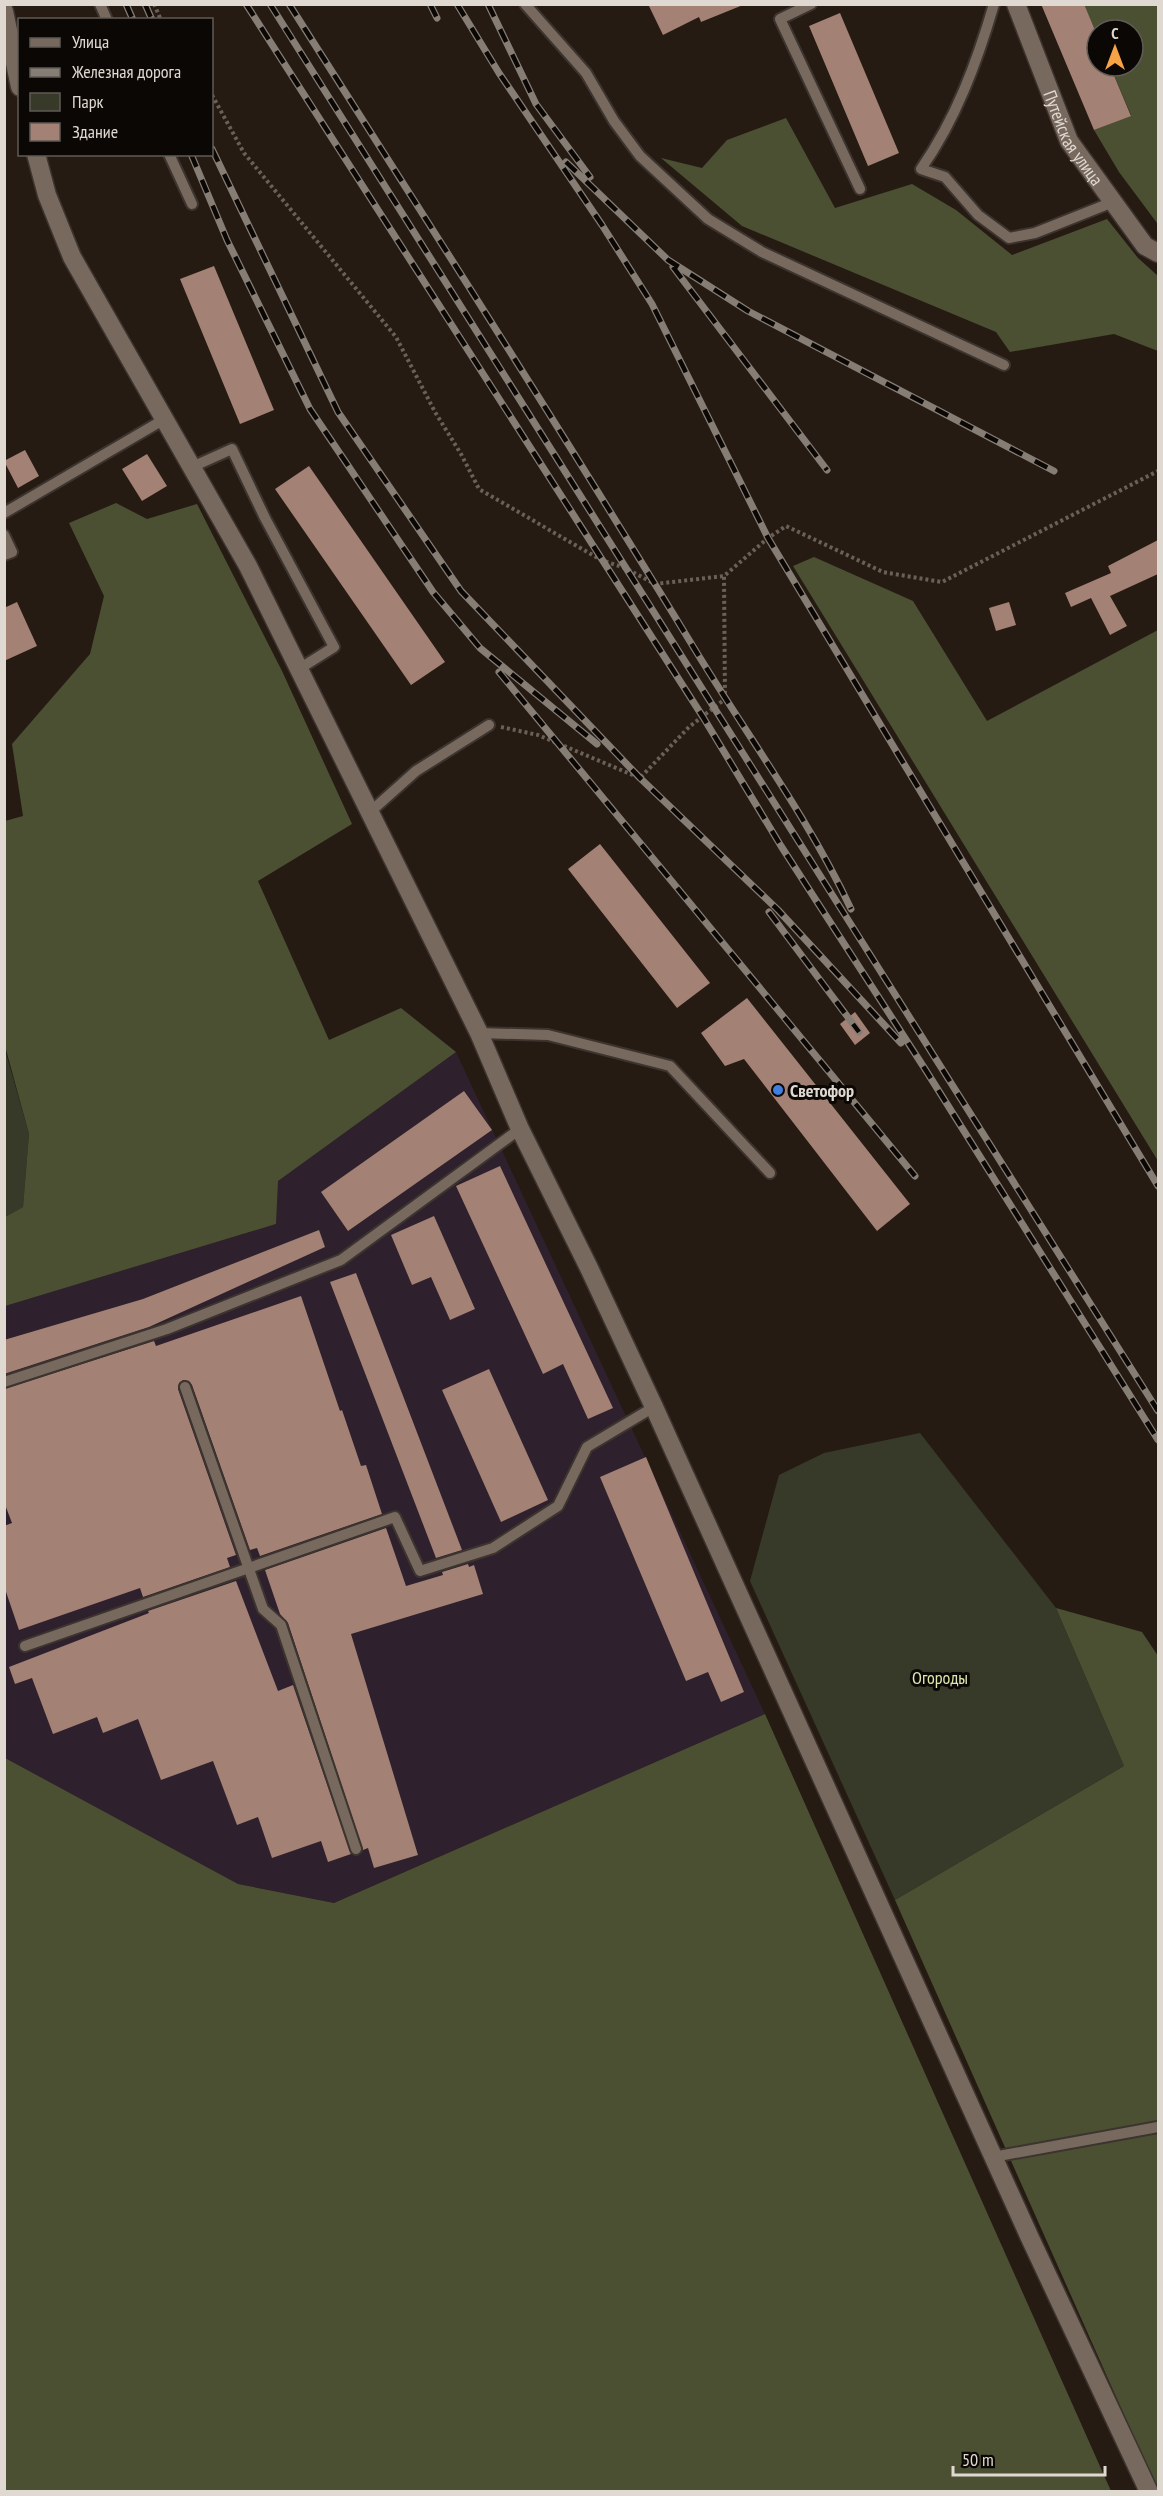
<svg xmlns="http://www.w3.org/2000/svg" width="1163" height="2496" font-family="'PT Sans Narrow',sans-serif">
	<rect width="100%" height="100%" fill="#261b12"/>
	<path fill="#2e202c" d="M456,1052L765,1714L334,1903L238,1884L4,1758V1306L276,1224L277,1181Z"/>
	<path fill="#373a29" d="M4,1046L29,1134L23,1207L5,1217Z
		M920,1433L1056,1608L1124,1766L895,1900L750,1581L779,1475L824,1453Z"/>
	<path fill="#4b5033" d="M1084,5H1158L1157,223L1119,172L1094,130L1131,115L1110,66H1133V30H1097V35Z
		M786,118L835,208L912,184L956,210L1012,255L1107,219L1138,258L1158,276V351L1114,334L1010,352L996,332L742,226L661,158L702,168L727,140Z
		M116,503L147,519L197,504L282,671L352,824L258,881L329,1040L401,1008L456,1052L278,1181L276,1224L5,1306V1217L23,1207L29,1134L5,1046V821L23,816L12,744L90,654L104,596L69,523Z
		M814,557L913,601L987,721L1158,630V1161L793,566Z
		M1056,1608L1142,1632L1158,1656V2491L895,1900L1124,1766Z
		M765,1714L1111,2491H5V1758L238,1884L334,1903Z"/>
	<path fill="#a38175" d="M648,4H724L743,5L701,22L699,17L663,35Z
		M1041,4H1084L1097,35V66H1110L1131,116L1094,130Z
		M840,13L899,153L868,166L809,26Z
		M214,266L274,410L240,424L180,279Z
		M25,450L39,476L18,488L4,461Z
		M147,454L167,486L142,501L122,469Z
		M309,466L445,662L411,685L275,489Z
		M1158,540V574L1110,596L1127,626L1110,635L1091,598L1071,607L1065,593L1111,573L1108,566Z
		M17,602L37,646L4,661V608Z
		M1009,602L1016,625L996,631L989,608Z
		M600,844L710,983L677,1008L568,869Z
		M747,998L910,1204L877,1231L744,1059L725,1066L701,1033Z
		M855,1012L870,1033L855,1045L840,1024Z
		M464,1091L492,1130L348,1231L321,1192Z
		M500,1166L613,1408L588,1419L563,1364L543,1374L456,1186Z
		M434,1216L475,1309L450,1320L431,1277L412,1285L391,1235Z
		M319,1230L325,1247L149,1327L4,1374V1340L143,1299Z
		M356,1273L462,1550L436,1558L330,1282Z
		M301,1296L340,1411L342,1410L361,1466L366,1465L382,1514L260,1556L257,1548L250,1550L192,1385L189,1381L183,1380L179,1383L178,1389L236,1555L227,1558L230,1567L143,1597L140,1588L19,1630L4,1586V1526L12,1523L4,1502V1389L154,1341L156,1346Z
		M489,1369L548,1500L501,1522L442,1390Z
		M646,1457L744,1692L721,1702L708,1672L686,1681L600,1477Z
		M386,1528L406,1586L443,1575L442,1572L468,1564L469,1567L474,1565L483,1594L351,1634L418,1855L374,1868L368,1848L363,1850L288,1623L280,1614L265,1570Z
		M236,1581L278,1691L293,1685L351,1854L328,1862L321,1841L272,1858L258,1817L237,1825L213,1761L161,1780L138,1719L103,1733L97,1717L53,1734L32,1678L15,1684L9,1667L149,1613L148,1611Z"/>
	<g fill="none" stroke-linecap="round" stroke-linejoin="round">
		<g stroke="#3d342f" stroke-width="14">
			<path id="service" d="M100,4L107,20
				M525,4L586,73L614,121L640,156L708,219L762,252L1004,365
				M811,4L780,19L860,189
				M994,4C977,62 956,119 921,169L945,177L978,215L1009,238L1035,233L1113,202
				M169,154L192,204
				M192,467L232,449L265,518L334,647L299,669
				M4,513L163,420
				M4,535L12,552L4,555
				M369,813L416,771L489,725
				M479,1033L548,1035L670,1066L770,1173
				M4,1382L167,1329L341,1260L520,1129
				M185,1387L263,1609L281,1625L356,1849
				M25,1646L395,1517L420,1571L493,1548L558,1506L587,1447L654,1407
				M993,2157L1158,2127"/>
		</g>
		<g stroke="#3d342f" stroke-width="21">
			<g id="minor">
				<path id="s1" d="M1016,4L1069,141L1145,246L1158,253"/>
				<path d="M4,11L20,87"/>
				<path d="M36,154L47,195L72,257L248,566L479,1033L520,1129L589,1268L654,1407L1030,2238L1149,2492"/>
			</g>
		</g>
		<path stroke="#696058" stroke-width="4" stroke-dasharray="3 3" stroke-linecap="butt" d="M154,4L161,20
			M212,95L244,153L396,337L435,412L461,454L479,489L601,560L625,568L655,584L724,576
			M501,727L538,735L640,778L689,727L725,699L724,576L768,538L786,526L883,572L942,582L1158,471"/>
		<use href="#service" stroke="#77695e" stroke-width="10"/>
		<use href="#minor" stroke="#77695e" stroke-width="18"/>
		<g stroke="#867d75" stroke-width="7">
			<path id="rail" d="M126,4L133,20
				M145,4L152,20
				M246,4L703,717L781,846L925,1069L1158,1440
				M270,4L1158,1411
				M289,4C425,218 562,431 694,648C746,734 808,817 851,909
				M430,4L437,18
				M457,4L499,73L602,225L652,304L768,538L1158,1186
				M488,4L536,104L590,177
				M212,149L338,412L461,591L640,778L778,910L901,1043
				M191,154L227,240L310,409L433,592L480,648L597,744
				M566,162L668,260L748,311L1054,471
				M673,267L827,470
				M499,672L915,1176
				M769,912L859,1032"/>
		</g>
		<use href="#rail" stroke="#0b0704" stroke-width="4.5" stroke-dasharray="14" stroke-linecap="butt"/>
	</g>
	<circle fill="#3f7fe0" stroke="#0b0704" stroke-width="2" cx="778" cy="1090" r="6"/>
	<g text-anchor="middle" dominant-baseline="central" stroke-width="6" stroke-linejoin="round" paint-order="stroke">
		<g font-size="18" fill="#e0d9d2" stroke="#0b0704">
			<text stroke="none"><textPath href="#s1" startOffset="146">Путейская улица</textPath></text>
		</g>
		<g font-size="18" font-weight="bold" fill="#e0d9d2" stroke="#0b0704" text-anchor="start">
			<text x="790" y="1090">Светофор</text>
		</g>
		<g font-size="18" fill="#dee9b0" stroke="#0b0704">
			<text x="940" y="1677">Огороды</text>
		</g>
	</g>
	<rect width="1163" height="2496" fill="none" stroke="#e0d9d2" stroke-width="12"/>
	<rect x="18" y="18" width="195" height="138" fill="#0b0704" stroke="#605b56" stroke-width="1.5"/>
	<rect x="30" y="38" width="30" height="9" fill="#77695e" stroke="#605b56" stroke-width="1.5"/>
	<text x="72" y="48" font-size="18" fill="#e0d9d2">Улица</text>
	<rect x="30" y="68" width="30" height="9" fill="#867d75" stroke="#605b56" stroke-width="1.5"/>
	<text x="72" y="78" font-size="18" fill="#e0d9d2">Железная дорога</text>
	<rect x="30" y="93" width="30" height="18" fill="#373a29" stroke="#605b56" stroke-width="1.5"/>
	<text x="72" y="108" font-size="18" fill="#e0d9d2">Парк</text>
	<rect x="30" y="123" width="30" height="18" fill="#a38175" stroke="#605b56" stroke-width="1.5"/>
	<text x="72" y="138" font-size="18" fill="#e0d9d2">Здание</text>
	<g transform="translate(1115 48)"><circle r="28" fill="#0b0704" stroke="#605b56" stroke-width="1.5"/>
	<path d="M0-4.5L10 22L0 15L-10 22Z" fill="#f6a246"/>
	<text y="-9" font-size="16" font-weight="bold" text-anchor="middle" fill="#e0d9d2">С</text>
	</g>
	<path d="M953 2466v9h152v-9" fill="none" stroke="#e0d9d2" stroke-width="3"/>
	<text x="962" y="2466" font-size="18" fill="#e0d9d2" stroke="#0b0704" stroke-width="4.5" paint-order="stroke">50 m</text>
</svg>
